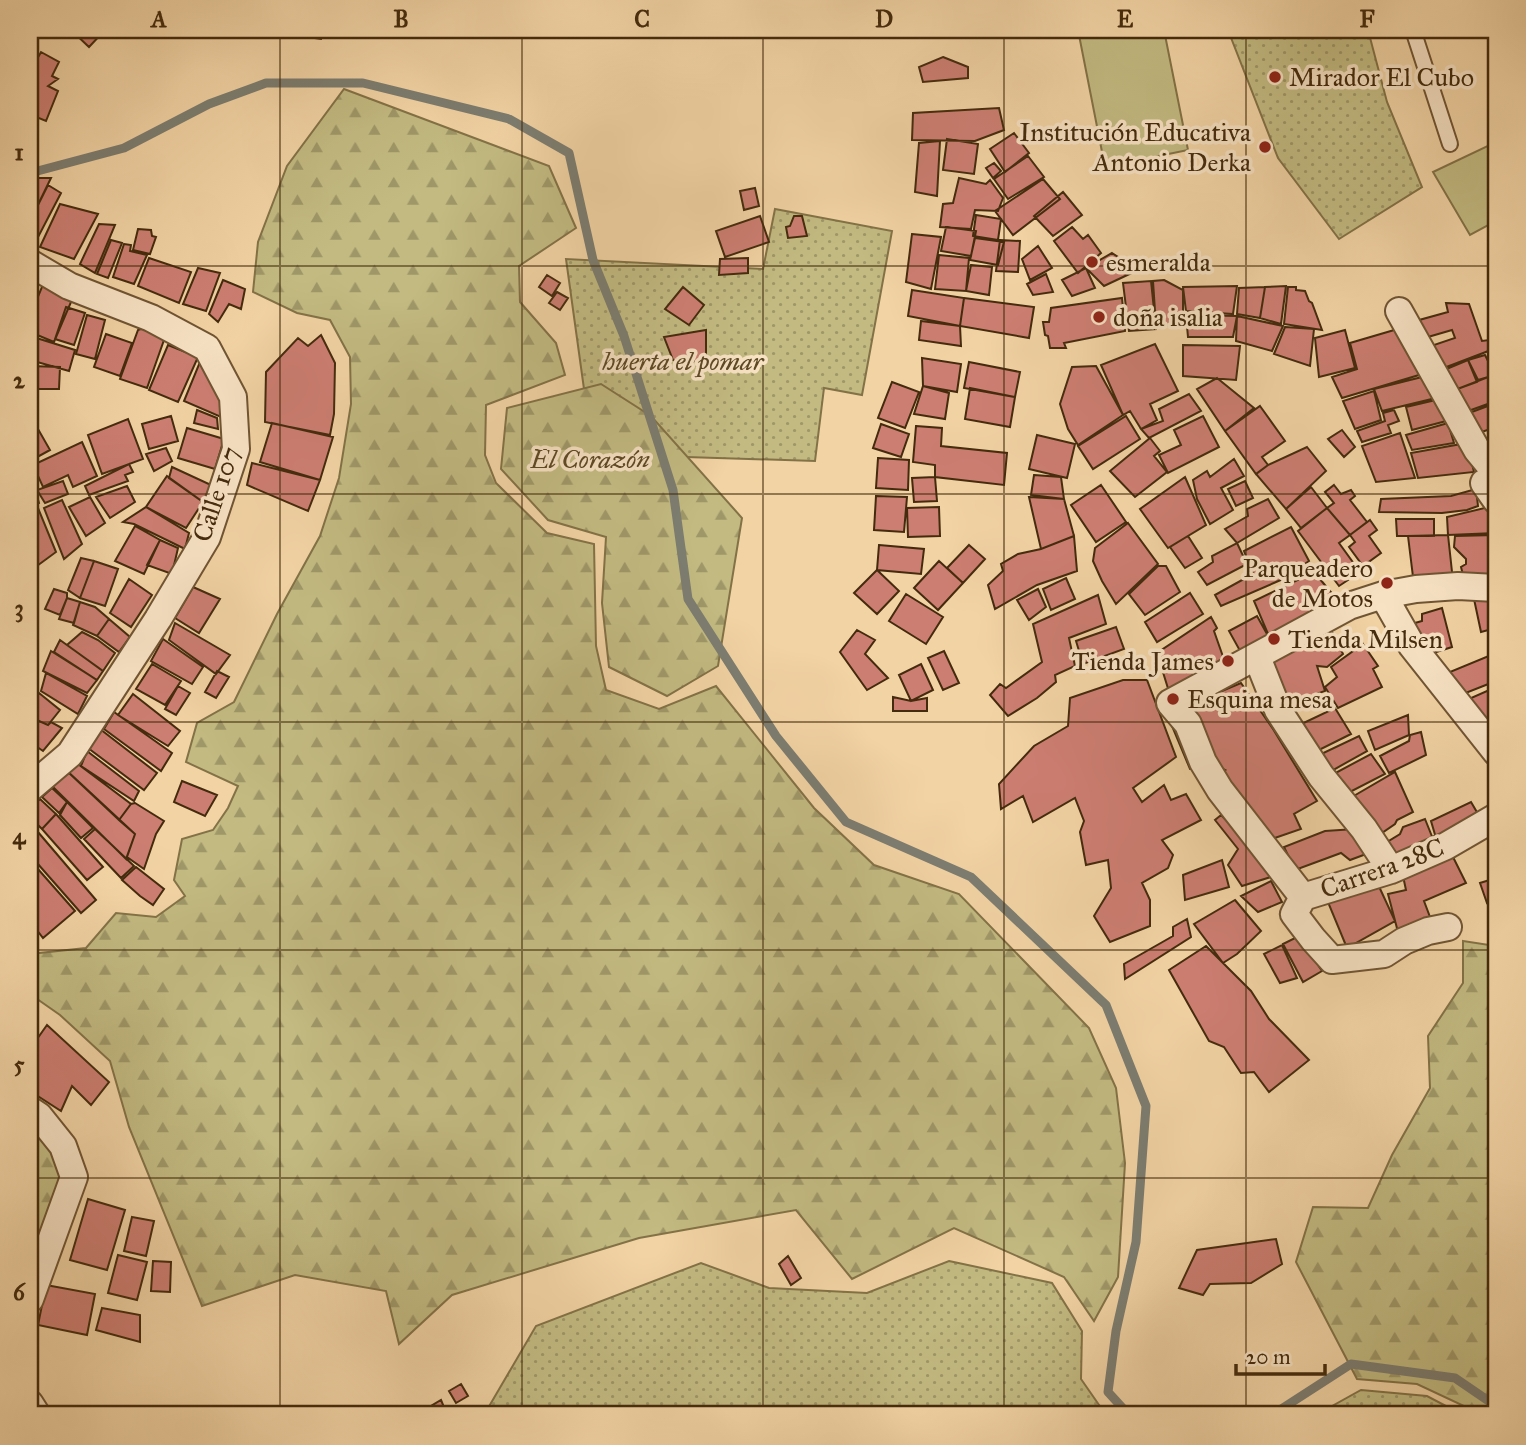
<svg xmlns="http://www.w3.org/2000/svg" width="1526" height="1445" font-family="'IM FELL Great Primer',serif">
	<defs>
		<pattern id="green-dots" width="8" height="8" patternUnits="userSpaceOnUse" patternTransform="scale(1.75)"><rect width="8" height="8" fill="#c2ba81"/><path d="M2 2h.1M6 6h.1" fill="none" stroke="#9f9768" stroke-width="1.8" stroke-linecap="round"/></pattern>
		<pattern id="forest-firs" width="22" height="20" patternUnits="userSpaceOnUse" patternTransform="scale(1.75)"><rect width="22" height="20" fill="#c2ba81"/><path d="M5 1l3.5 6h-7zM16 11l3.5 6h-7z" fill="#9f9768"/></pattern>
	</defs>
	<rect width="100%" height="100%" fill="#f2d3a4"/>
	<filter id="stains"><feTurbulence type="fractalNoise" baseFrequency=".00286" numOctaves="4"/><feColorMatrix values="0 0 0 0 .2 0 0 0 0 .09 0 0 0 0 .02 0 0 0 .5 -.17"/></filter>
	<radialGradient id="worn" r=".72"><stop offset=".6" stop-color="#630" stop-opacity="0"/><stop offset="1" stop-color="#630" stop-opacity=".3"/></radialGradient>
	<path fill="url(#green-dots)" stroke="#837247" stroke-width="2" d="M1228,30H1368L1387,102L1422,187L1339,239L1278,158Z
		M775,209L892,231L862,395L824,388L815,461L593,454L566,259L763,269Z
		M949,1261L1052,1283L1082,1331L1081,1379L1106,1415H484L536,1326L701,1263L769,1288L867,1293Z
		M1361,1390L1427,1396L1463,1415H1316Z"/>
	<path fill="url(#forest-firs)" stroke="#837247" stroke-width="2" d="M344,89L549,166L576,228L519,266L520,302L556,343L565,375L486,405L485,455L496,483L547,533L594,544L596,646L606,690L659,709L716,686L814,808L874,865L959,894L1089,1028L1116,1088L1125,1163L1118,1277L1094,1321L1064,1277L954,1228L852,1279L796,1210L639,1238L452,1295L399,1344L386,1291L295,1275L202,1306L129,1127L110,1061L60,1015L30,994V954L86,948L116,913L156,917L185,896L174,880L182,839L213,830L228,808L238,786L186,762L197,723L234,702L277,614L320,536L339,478L351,404L350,357L330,320L297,313L253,292L258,242L287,166Z
		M601,384L651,416L742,518L718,666L667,696L609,667L602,603L606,537L548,520L501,469L507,408Z
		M1463,941L1496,946V1415H1483L1417,1384L1357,1379L1296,1262L1313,1207L1368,1208L1392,1155L1430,1088L1428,1036L1463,983Z
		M30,1133L37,1135L55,1152L64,1178L30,1277Z"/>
	<path fill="#c2ba81" stroke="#837247" stroke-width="2" d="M1078,30H1164L1188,150L1105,167Z
		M1496,142V221L1470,235L1433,172Z"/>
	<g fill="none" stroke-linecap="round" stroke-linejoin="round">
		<path stroke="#7c7d71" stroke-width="9" d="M30,173L124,148L209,104L266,83H363L509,119L569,153L593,260L624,336L673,490L688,599L776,736L846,822L971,877L1106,1005L1146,1106L1136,1242L1116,1331L1108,1392L1129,1415
			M1272,1415L1351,1364L1455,1378L1496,1406"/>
	</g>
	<path fill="#cd7e72" stroke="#442b0d" stroke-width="2" d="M71,30H105L89,47Z
		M294,30H323L321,39L292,35Z
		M41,52L59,62L52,76L58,79L48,86L58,91L46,121L34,116L30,126V72Z
		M943,57L968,67V78L923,82L919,67Z
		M999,108L1004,130L975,141L912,140L913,113Z
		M1014,133L1029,153L1005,172L990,149Z
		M947,139L978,144L974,174L943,170Z
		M940,141L937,196L915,192L919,143Z
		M1028,156L1044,177L1008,199L994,179Z
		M994,163L1001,171L993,178L986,168Z
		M35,178H51L30,221V188Z
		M959,178L986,184L990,180L1003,198L998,211L975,210L971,229L940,227L943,204L953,203Z
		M1043,179L1060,199L1013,235L995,211Z
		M48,185L61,193L36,241L30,238V221Z
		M755,188L759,206L744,210L740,191Z
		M1063,192L1082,215L1053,236L1034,216Z
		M60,204L98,214L74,259L40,247Z
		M976,215L1001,219L998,240L973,236Z
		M760,216L769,242L725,257L716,231Z
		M794,216H802L807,236L788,238L786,227L790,226Z
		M99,224L115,225L95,273L80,264Z
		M946,227L976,231L971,256L941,251Z
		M1072,227L1083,239L1088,235L1101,253L1078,273L1054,241Z
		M138,229L151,230L152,236L156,237L150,254L133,250Z
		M912,234L941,237L931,289L906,282Z
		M975,238L1004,242L998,265L970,260Z
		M111,240L122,243L108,278L97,274Z
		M1000,240L1020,241L1018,272L996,271Z
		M124,244L131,245L130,251L147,255L134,284L113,277Z
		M1038,246L1052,268L1030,280L1022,259Z
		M1112,253L1138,270L1104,286L1086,268Z
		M939,255L969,258L966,291L935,289Z
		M149,258L191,272L179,303L138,286Z
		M748,258V273L719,275L720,259Z
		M971,265L992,267L989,295L966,291Z
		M198,268L220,273L206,311L183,304Z
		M1086,268L1095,288L1072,296L1062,280Z
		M30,274L41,279L30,301Z
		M1046,274L1053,292L1033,295L1027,284Z
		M547,275L560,283L552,296L539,287Z
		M223,280L245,289L241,309L229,304L218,322L209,314Z
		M1164,280L1183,290V325L1156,326L1153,281Z
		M1151,281L1156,329L1129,331L1123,283Z
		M44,282L74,295L54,342L30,332V316Z
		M1237,286L1233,314L1186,311L1183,287Z
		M1286,286L1281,324L1260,318L1265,287Z
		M683,287L704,305L689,325L665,309Z
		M1265,287L1260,318L1237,314L1239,288Z
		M1288,287H1296V290L1305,291L1309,301L1312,303L1322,330L1284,324Z
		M912,290L964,298L960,326L908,316Z
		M557,292L568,298L560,310L549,303Z
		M964,298L1034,307L1029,338L960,326Z
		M1122,298L1125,331L1064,343L1066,348H1050L1048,336L1045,335L1043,322H1049L1051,308Z
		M1446,303L1469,304L1482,341L1489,340L1491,350L1436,371L1425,348L1455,338L1452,330L1421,339L1412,322L1448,312Z
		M66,307L85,313L74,345L55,339Z
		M87,315L105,320L95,359L76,354Z
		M1186,315L1237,316L1233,337H1188Z
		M1237,316L1283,326L1272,351L1236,341Z
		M921,321L960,326L961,346L919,340Z
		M149,326L161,329L164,340L147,388L120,379L138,330Z
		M1285,327L1314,329L1310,366L1274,354Z
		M1401,328L1419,375L1342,398L1332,377L1357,369L1350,343Z
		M706,330V362L673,360L664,337Z
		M1345,330L1355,368L1319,377L1315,338Z
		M106,334L132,343L120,376L94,367Z
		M321,335L335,363L334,414L330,435L265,422L266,372L298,338L308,346Z
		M30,336L75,350L69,371L30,360Z
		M1155,344L1178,391L1150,404L1157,420L1141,429L1130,411L1123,415L1101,365Z
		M168,345L198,357L178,402L149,390Z
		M1183,345L1240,346L1236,380L1183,376Z
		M1485,355L1495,375L1478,380L1468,360Z
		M202,357L224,408L221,417L184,401Z
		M922,358L961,364L957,392L923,386Z
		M1468,360L1477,382L1452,391L1444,370Z
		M969,362L1020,372L1015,397L964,388Z
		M30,366L60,367L59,389H30Z
		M1096,366L1123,415L1078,445L1068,429L1060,404L1072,367Z
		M1434,374L1440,397L1382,411L1374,389Z
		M1496,374V401L1460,414L1452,391Z
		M1217,378L1254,408L1225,431L1197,389Z
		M892,382L919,392L905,428L878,418Z
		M923,386L949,393L945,419L914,414Z
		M970,388L1015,397L1010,427L965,419Z
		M1374,391L1381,420L1355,429L1343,401Z
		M1189,394L1201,411L1149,438L1141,429L1163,421L1159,409Z
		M1440,399L1450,420L1412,430L1406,407Z
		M1496,403V427L1476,434L1469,413Z
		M1260,406L1285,441L1262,457L1268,465L1256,474L1225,431Z
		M197,410L217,418L218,429L194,423Z
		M1394,410L1399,421L1388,425L1391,433L1362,442L1357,431L1385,421L1383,413Z
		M30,415L50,450L30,461Z
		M171,416L178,441L149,449L142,424Z
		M1126,416L1140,439L1093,469L1078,446Z
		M1203,416L1219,447L1168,473L1159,455L1181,445L1174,430Z
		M128,419L143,459L102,474L88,435Z
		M272,423L333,437L320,480L260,462Z
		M1448,423L1454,443L1412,450L1406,435Z
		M881,424L909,434L901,457L873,448Z
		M916,426L942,428L941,446L1007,453L1004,485L935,477V465L913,462Z
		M187,428L224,439L215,469L178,458Z
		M1342,430L1355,447L1344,457L1328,439Z
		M1400,433L1415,478L1376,482L1362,446Z
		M1037,435L1075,444L1067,478L1029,469Z
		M1150,438L1160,451L1154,456L1167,472L1135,497L1110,471Z
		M82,442L97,476L73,487L68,475L43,487L33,465Z
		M1467,443L1474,472L1418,478L1411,453Z
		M1307,447L1326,471L1286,509L1256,474L1268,465Z
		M166,448L172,461L154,471L146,454Z
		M878,458L909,460L908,490L876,488Z
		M1234,459L1244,476L1221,488L1233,510L1210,524L1197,499L1193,480L1207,471L1210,477Z
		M252,463L320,480L308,511L247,485Z
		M129,464L133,472L125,475L128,481L89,495L85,486Z
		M172,467L211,485L203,502L169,478Z
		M30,472L39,503L30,508Z
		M1034,475L1061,477L1064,499L1031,495Z
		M167,476L203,502L186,528L146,507Z
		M935,477L937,501L914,502L912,478Z
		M1185,477L1206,525L1168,548L1140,509Z
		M63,481L68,494L45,503L37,490Z
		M1245,481L1253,498L1236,506L1228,489Z
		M1101,485L1126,522L1096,542L1071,505Z
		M1334,485L1341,494L1351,490L1355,496L1350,500L1367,522L1350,535L1327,508L1334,503L1325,492Z
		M127,486L135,502L110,518L96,497Z
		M1311,487L1327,508L1301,528L1286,509Z
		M1476,489L1478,506L1467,510L1442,513L1379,512L1381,499L1451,496Z
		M876,496L907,497L904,532L874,530Z
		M90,497L105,523L86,536L69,507Z
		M1029,497L1064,499L1074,536L1041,549Z
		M1268,499L1279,518L1237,543L1225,529L1248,516L1247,509Z
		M62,500L82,544L64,559L44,508Z
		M1496,504V533L1448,535L1447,517L1485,508L1486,505Z
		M146,507L189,533L185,549L134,524L123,522Z
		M939,507L940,536L908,537L907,508Z
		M38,508L56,552L30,571V513Z
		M1327,508L1350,535L1339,543L1360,572L1339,586L1298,531Z
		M1396,519H1434V536H1397Z
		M1370,520L1377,530L1369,536L1381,553L1363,566L1349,547L1355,542L1350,535Z
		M1128,523L1158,564L1116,604L1102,581L1093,561L1095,548Z
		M135,526L160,540L144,574L115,561Z
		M1291,527L1309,561L1283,579L1221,606L1215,595L1253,574L1244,551Z
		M1448,535L1453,581L1414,585L1408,536Z
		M1496,535V585L1464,579L1461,567L1466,564V559L1454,547L1455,536Z
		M1074,536L1077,571L1037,585L995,609L988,585L1003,571L1001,564L1018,554L1041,549Z
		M1188,536L1202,558L1185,568L1170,547Z
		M160,540L178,548L172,574L147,565Z
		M1237,543L1247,564L1207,585L1198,572L1213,562L1212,556Z
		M879,545L924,549L921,574L877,570Z
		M969,545L985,559L963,583L947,568Z
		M81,558L94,561L80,598L68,590Z
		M94,561L118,569L105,606L80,598Z
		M939,561L963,583L938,610L914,588Z
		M1158,566H1166L1180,592L1145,615L1129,594Z
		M877,570L899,591L877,614L854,593Z
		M1314,572L1340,603L1271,641L1254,601Z
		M1066,578L1075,599L1051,610L1043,589Z
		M129,579L152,595L131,627L110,613Z
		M193,587L220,599L199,633L175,618Z
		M54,589L67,593V598L60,615L45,609Z
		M1038,589L1046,607L1029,620L1017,600Z
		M1190,593L1203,614L1157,642L1145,622Z
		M906,594L943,617L926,644L889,621Z
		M1098,595L1106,624L1069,638L1075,666L1055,675L1056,682L1037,698L1008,716L990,695L1000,684L1006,688L1042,662L1033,624Z
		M67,598L80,602L74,623L59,619Z
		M1474,599L1496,600V628L1481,632Z
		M80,602L95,607L109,619L97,636L73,625Z
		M1442,608L1452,647L1427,655L1415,623L1422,621V614Z
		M1257,616L1272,643L1244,658L1229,631Z
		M1211,617L1217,628L1214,631L1227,668L1171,698L1157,653Z
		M109,619L130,637L119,652L97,636Z
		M175,623L230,655L216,674L169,640Z
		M1116,627L1124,649L1083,664L1076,641Z
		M857,630L875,640L865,654L888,678L867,690L840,652Z
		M82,632L98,640L115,653L103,671L67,645Z
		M1332,632L1343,654L1327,667L1317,666L1325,691L1280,707L1267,664Z
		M163,639L203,667L192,684L151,661Z
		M60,640L103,671L97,680L54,652Z
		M1363,644L1378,666L1373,669L1382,687L1338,708L1325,687L1337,677L1331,667Z
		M51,651L97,680L87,693L43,671Z
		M944,651L959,683L943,690L928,658Z
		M1496,653V681L1453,698L1445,674Z
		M152,664L181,681L165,705L136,689Z
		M921,664L933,690L911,701L899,675Z
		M217,671L229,677L216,698L205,692Z
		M46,673L87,696L78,714L41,691Z
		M1123,680H1147L1176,757L1133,788L1142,802L1164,785L1171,800L1186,794L1201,820L1162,840L1173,855L1168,868L1142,883L1150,900V926L1110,942L1094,916L1111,888L1108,860L1086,865L1080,832L1084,821L1075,798L1033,822L1023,796L1001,809L999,784L1034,746L1068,726L1070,698Z
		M1241,683L1273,729L1317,801L1294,814L1301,829L1263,842L1205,779L1225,770L1215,765L1190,769L1167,714Z
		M178,686L190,693L176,715L165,709Z
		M1496,687V733L1462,702Z
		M39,693L60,710L48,725L30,717V709Z
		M133,694L180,731L168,746L118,715Z
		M893,697L911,701L927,698V711H893Z
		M1335,708L1351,734L1309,755L1293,728Z
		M114,712L172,753L161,771L104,729Z
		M1408,715L1409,735L1375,750L1368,731Z
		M30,717L48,725L51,722L62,728L43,751L30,742Z
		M100,729L157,773L144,790L88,748Z
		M1421,732L1426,755L1389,773L1380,756L1409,741L1410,735Z
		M1359,736L1367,751L1326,774L1317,756Z
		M87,751L139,791L134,801L81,766Z
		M1371,754L1385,774L1346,794L1328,777Z
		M74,761L131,804L119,820L67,771Z
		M65,769L135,834L126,859L51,785Z
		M1395,772L1413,812L1397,820L1395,824L1376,837L1352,797Z
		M182,781L217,795L205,816L174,802Z
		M52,788L67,802L59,813L42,797Z
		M40,799L56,814L42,829L30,817V808Z
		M67,802L93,828L81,838L60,815Z
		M1471,802L1478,814L1436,838L1431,821Z
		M135,803L164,821L156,834L144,869L127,857L135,834L119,820L131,804Z
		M56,814L103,867L87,880L42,829Z
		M1221,815L1248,842L1274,876L1242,886L1228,865L1238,849L1215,820Z
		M1425,819L1433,839L1391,862L1379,847L1400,834L1403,827Z
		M32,825L96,900L81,913L30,855V827Z
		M95,829L134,866L121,878L84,839Z
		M1355,829L1369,853L1350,860L1341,853L1295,870L1284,847L1325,831Z
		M1451,853L1466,883L1424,901L1430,917L1398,932L1388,894L1406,890L1403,876Z
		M30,860L75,911L43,938L30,921Z
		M1222,860L1229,887L1185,900L1183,875Z
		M136,867L164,889L153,905L140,896L122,880Z
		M1496,878V898L1487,903L1480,883Z
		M1376,880L1395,921L1347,948L1325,895Z
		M1271,881L1282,902L1258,912L1241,896Z
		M1235,900L1261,931L1237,954L1223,963L1194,924Z
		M1187,919L1191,937L1125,979L1124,964L1173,936V927Z
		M1299,936L1322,971L1303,982L1283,944Z
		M1282,945L1297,978L1280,983L1264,954Z
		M1206,946L1251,991L1269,1019L1309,1060L1269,1092L1254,1072L1241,1073L1224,1047L1209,1041L1169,970Z
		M47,1025L109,1082L91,1105L72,1086L61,1111L30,1091V1049Z
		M88,1199L125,1210L107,1270L70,1260Z
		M132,1217L154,1221L146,1256L124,1251Z
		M1276,1239L1282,1264L1251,1283L1210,1284L1203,1295L1179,1288L1197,1250Z
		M118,1255L147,1262L137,1300L108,1293Z
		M788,1256L801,1278L791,1285L779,1264Z
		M153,1261L171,1262L170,1292L151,1291Z
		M46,1285L95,1294L87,1335L38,1325Z
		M102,1308L140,1315V1342L96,1330Z
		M461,1384L468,1396L456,1403L449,1391Z
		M441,1400L446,1412L435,1415L431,1406Z"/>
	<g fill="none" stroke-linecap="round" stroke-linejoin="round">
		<g stroke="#705533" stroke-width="18">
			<path id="lane" d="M1413,30L1450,144"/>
		</g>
		<g stroke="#705533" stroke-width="30">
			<path id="street" d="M30,263L69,286L151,318L207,348L233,397L236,449L207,537L158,619L70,754L30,788
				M1399,311L1477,450L1496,473
				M1496,477L1484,483L1496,500
				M1383,595L1412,646L1496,752
				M1257,657L1278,710L1321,776L1364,829L1391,870
				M1303,897L1220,790L1203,762L1188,724L1170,703L1349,606L1383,595L1416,589L1458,586L1496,588
				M1303,897L1391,870L1446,846L1496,817
				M1303,897L1294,914L1313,939L1332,960L1384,954L1404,941L1428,931L1448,927
				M30,1110L39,1116L63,1146L74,1177L30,1299
				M30,1404L37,1415"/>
		</g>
		<use href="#lane" stroke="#f7e2c4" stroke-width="14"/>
		<use href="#street" stroke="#f7e2c4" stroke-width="26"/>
	</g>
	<path fill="none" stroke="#442b0d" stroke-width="2" stroke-opacity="0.55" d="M280,30V1415M522,30V1415M763,30V1415M1004,30V1415M1246,30V1415M30,266H1496M30,494H1496M30,722H1496M30,950H1496M30,1178H1496"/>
	<g fill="#8f2418" stroke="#f7e2c4" stroke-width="2.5">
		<circle cx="1275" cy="77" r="7"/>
		<circle cx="1265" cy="147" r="7"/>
		<circle cx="1092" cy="262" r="7"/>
		<circle cx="1099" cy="317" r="7"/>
		<circle cx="1387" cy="583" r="7"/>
		<circle cx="1274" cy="639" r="7"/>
		<circle cx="1228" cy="661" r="7"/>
		<circle cx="1173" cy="699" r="7"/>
	</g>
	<g text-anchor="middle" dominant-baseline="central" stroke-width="7" stroke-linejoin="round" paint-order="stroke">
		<g font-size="26" fill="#442b0d" stroke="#f7e2c4" text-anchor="start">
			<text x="1289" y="77">Mirador El Cubo</text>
			<text x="1251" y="132" text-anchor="end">Institución Educativa<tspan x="1251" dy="30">Antonio Derka</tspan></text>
			<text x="1106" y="262">esmeralda</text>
			<text x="1113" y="317">doña isalia</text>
			<text x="1373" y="568" text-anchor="end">Parqueadero<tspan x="1373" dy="30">de Motos</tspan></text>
			<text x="1288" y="639">Tienda Milsen</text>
			<text x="1214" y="661" text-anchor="end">Tienda James</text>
			<text x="1187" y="699">Esquina mesa</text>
		</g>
		<g font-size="26" font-style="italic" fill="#5d4824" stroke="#f7e2c4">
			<text x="683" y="361">huerta el pomar</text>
			<text x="590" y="459">El Corazón</text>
		</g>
		<g font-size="26" fill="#442b0d" stroke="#f7e2c4">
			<text transform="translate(216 494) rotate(-72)">Calle 107</text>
			<text transform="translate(1382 868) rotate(-20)">Carrera 28C</text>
		</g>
	</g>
	<rect width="1526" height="1445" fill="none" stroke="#f2d3a4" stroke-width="77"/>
	<path d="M1236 1364v10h89v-10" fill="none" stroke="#442b0d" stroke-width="3.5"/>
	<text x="1246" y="1364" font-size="21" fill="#442b0d" stroke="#f7e2c4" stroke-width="5" paint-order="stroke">20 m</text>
	<rect x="38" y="38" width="1450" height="1368" fill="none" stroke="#442b0d" stroke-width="2.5"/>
	<g font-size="23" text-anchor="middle" font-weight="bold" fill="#442b0d">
		<text x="159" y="27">A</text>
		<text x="401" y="27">B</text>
		<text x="642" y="27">C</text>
		<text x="884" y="27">D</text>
		<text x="1125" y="27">E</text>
		<text x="1367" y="27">F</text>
		<text x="19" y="160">1</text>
		<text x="19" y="388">2</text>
		<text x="19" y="616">3</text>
		<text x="19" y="844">4</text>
		<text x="19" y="1072">5</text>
		<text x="19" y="1300">6</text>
	</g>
	<rect width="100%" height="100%" filter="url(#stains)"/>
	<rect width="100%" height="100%" fill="url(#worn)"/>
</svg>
